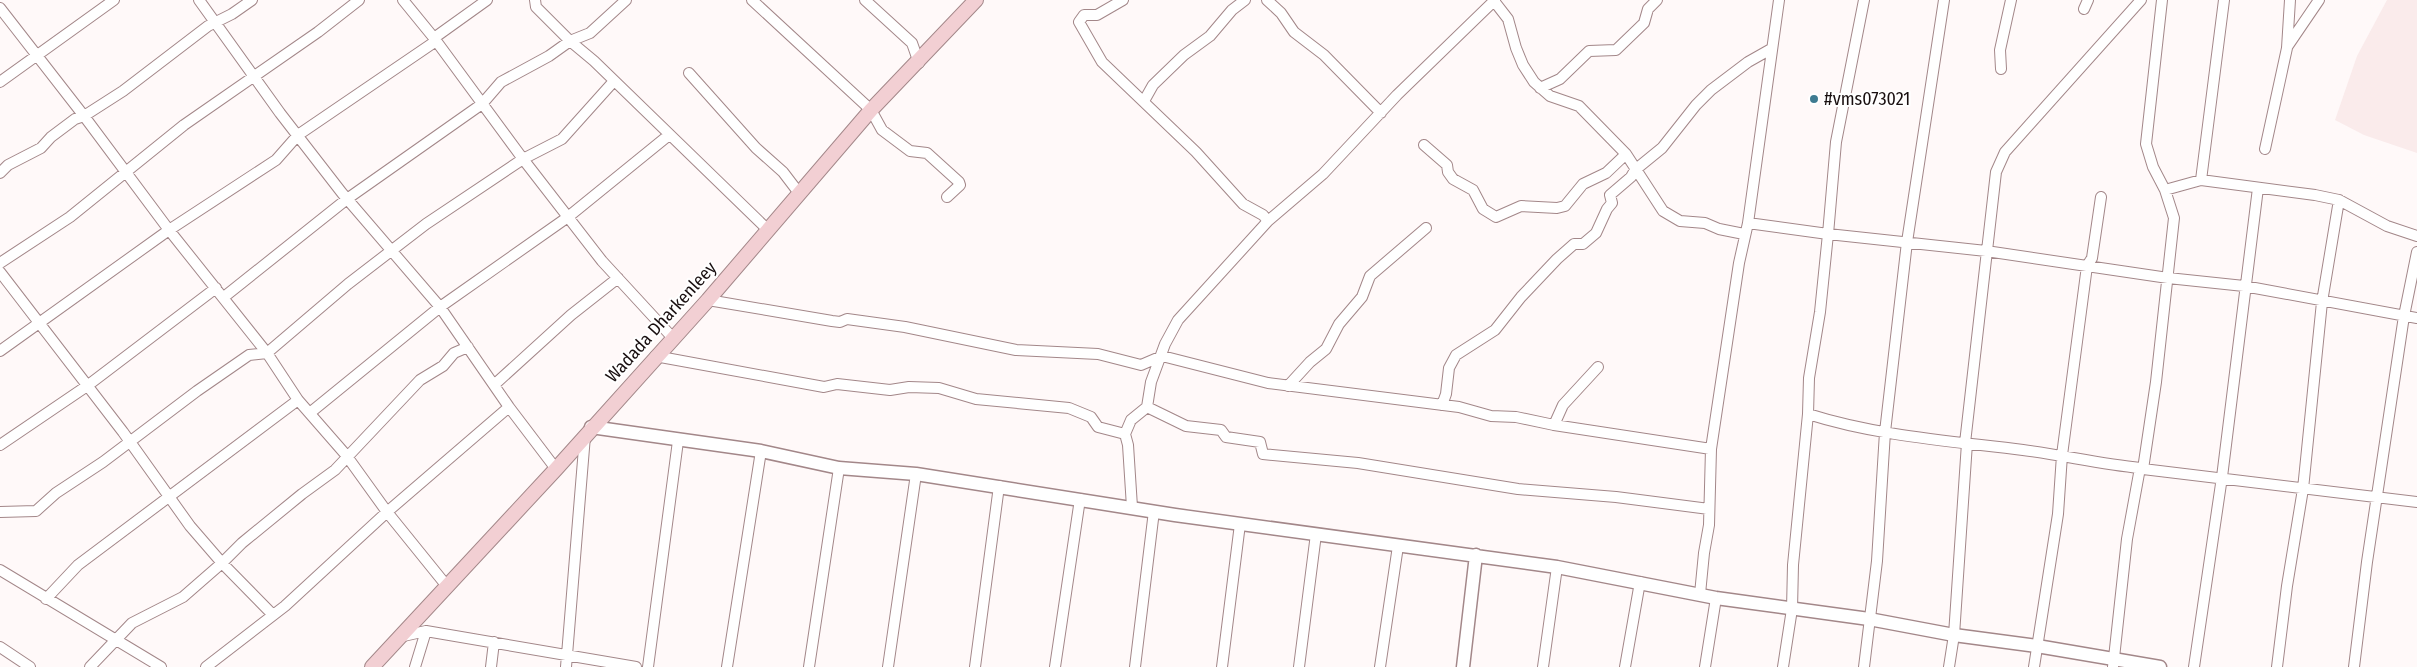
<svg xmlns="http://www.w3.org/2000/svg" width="2417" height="667" font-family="'Fira Sans Condensed',sans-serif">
	<rect width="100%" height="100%" fill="#fff9f9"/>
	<path fill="#faebeb" d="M2387,0H2417V153L2364,135L2335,120L2357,56Z"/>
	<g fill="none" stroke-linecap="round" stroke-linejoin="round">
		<g stroke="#a38789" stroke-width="12">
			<path id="minor" d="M199,0L280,113L342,193L440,307L509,407L556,469
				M403,0L434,38L523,159L602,261L672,337
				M535,0L536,7L570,41L594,61L767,229
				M752,0L871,110L882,130L910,151L927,153L959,182L960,185L947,197
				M865,0L912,43L919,63
				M1123,0L1097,15H1084L1079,22L1102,62L1196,152L1243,204L1263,215L1268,221
				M1267,0L1281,13L1294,32L1324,55L1381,113
				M1864,0L1836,142L1828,234L1986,251L2168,278L2244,286L2417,318
				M1494,1L1508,19L1516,48L1523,65L1534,82L1550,96L1579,106L1626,154L1663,211L1680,221L1705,223L1719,229L1744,234
				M0,8L84,116L169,230L267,353L298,400L346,455L387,512L446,585
				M2084,9L2088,0
				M434,38L487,0
				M2287,47L2319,0
				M2001,69L2000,50L2011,0
				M689,73L756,148L783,172L799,193
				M0,82L114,0
				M1540,88L1560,79L1589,51L1616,50L1644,23L1648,9L1657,0
				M1144,101L1153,85L1184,55L1210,36L1232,10L1245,0
				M1424,145L1447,165L1448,172L1453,179L1473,190L1483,209L1496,217L1521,206L1557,208L1565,206L1583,184L1606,173L1626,154
				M2265,149L2287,48L2290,0
				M0,173L8,165L41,148L51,137L75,119L84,116L123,91L208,26L232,14L252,0
				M2201,180L2224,0
				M2165,190L2201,180L2315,195L2339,200L2387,226L2417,236
				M1748,223L1828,234L1820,312L1809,378L1808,414L1793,565L1792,609L1783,667
				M0,263L70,217L184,125L318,32L359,0
				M0,272L123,432L190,526L222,563L273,615
				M224,297L347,199L482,104L501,82L549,56L570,41L590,33L626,0
				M708,300L832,321L840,322L847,319L905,327L1016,350L1098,354L1141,365L1162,356L1268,383L1459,407L1491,416L1516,417L1554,425L1711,449
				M0,351L169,230L276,160L298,135L436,41
				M655,356L824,387L837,384L890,390L909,387L939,388L976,399L1069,408L1091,417L1098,427L1125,434
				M494,385L571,315L618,278
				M1288,386L1310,362L1326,349L1339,324L1362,297L1370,276L1426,228
				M1442,405L1446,394L1449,368L1456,355L1495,330L1521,297L1557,259L1574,244H1583L1596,233L1607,209L1612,203L1610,195L1631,177L1635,170L1662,148L1696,105L1711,90L1748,62L1771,49
				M1147,407L1186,426L1221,430L1226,437L1260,442L1263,454L1358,463L1518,489L1616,497L1709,509
				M311,412L440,307L568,217L669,135
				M1808,414C1877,436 1951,441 2023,450C2062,455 2101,464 2140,468
				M1554,425L1563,405L1598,367
				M1965,443L1996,172L2005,152L2141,0
				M0,445L87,386L216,288
				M2143,469L2417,502
				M1132,507L1128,445L1125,434L1131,420L1147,407L1151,382L1165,344L1178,320L1268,221L1323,174L1397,95L1495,0
				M0,512L36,511L56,493L103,462L197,391L249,355L267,353L348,284L426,224L523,159L562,139L614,81
				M0,570L161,667
				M1700,594L1704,553L1709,525L1711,449L1739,263L1748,223L1779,0
				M46,599L78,565L298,400
				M399,637L426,631L636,667
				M0,647L30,667
				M90,667L132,623L183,597L222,563L242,543L302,494L335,470L420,380L443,366L454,353L468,347
				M206,667L285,606L387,512L509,407
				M415,667L426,631
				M491,667L494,642
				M566,667L585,436
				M648,667L678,441
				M727,667L761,451
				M809,667L839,468
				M888,667L916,474
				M975,667L999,486
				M1055,667L1080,499
				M1135,667L1154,511
				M1222,667L1240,524
				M1299,667L1316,534
				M1380,667L1398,546
				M1543,667L1557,567
				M1625,667L1640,582
				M1705,667L1716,598
				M1864,667L1877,561L1885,432L1907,242L1944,0
				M1949,667L1954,635L1967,443
				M2034,667L2058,514L2062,455L2087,266L2092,258L2101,197
				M2113,667L2127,539L2140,468L2143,469L2156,382L2174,218L2165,190L2153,167L2146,144L2162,0
				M2194,667L2222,477L2258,188
				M2277,667L2287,586L2303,489L2322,302L2339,200
				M2354,667L2367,562L2404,316L2417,252"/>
		</g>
		<g stroke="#a38789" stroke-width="15">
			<path id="tertiary" d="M591,427L761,451L839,468L916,474L1175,515L1557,567L1716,598L1869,619L1954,635L2037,646L2160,667
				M1463,667L1476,555"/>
		</g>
		<g stroke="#a38789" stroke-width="16">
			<path id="secondary" d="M372,667L556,469L708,300L871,110L976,0"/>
		</g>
		<use href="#minor" stroke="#fff" stroke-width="10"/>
		<use href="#tertiary" stroke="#fff" stroke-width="12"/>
		<use href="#secondary" stroke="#f2cfd3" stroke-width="14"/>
	</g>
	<circle fill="#3e7b91" stroke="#fff" stroke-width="2" cx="1814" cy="99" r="5"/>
	<g text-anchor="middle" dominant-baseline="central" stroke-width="4" stroke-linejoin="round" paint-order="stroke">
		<g font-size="18" fill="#190f10" stroke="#fff" text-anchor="start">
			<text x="1824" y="99">#vms073021</text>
		</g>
		<g font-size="18" fill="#190f10" stroke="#fff">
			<text transform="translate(661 322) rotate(-48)">Wadada Dharkenleey</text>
		</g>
	</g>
</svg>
